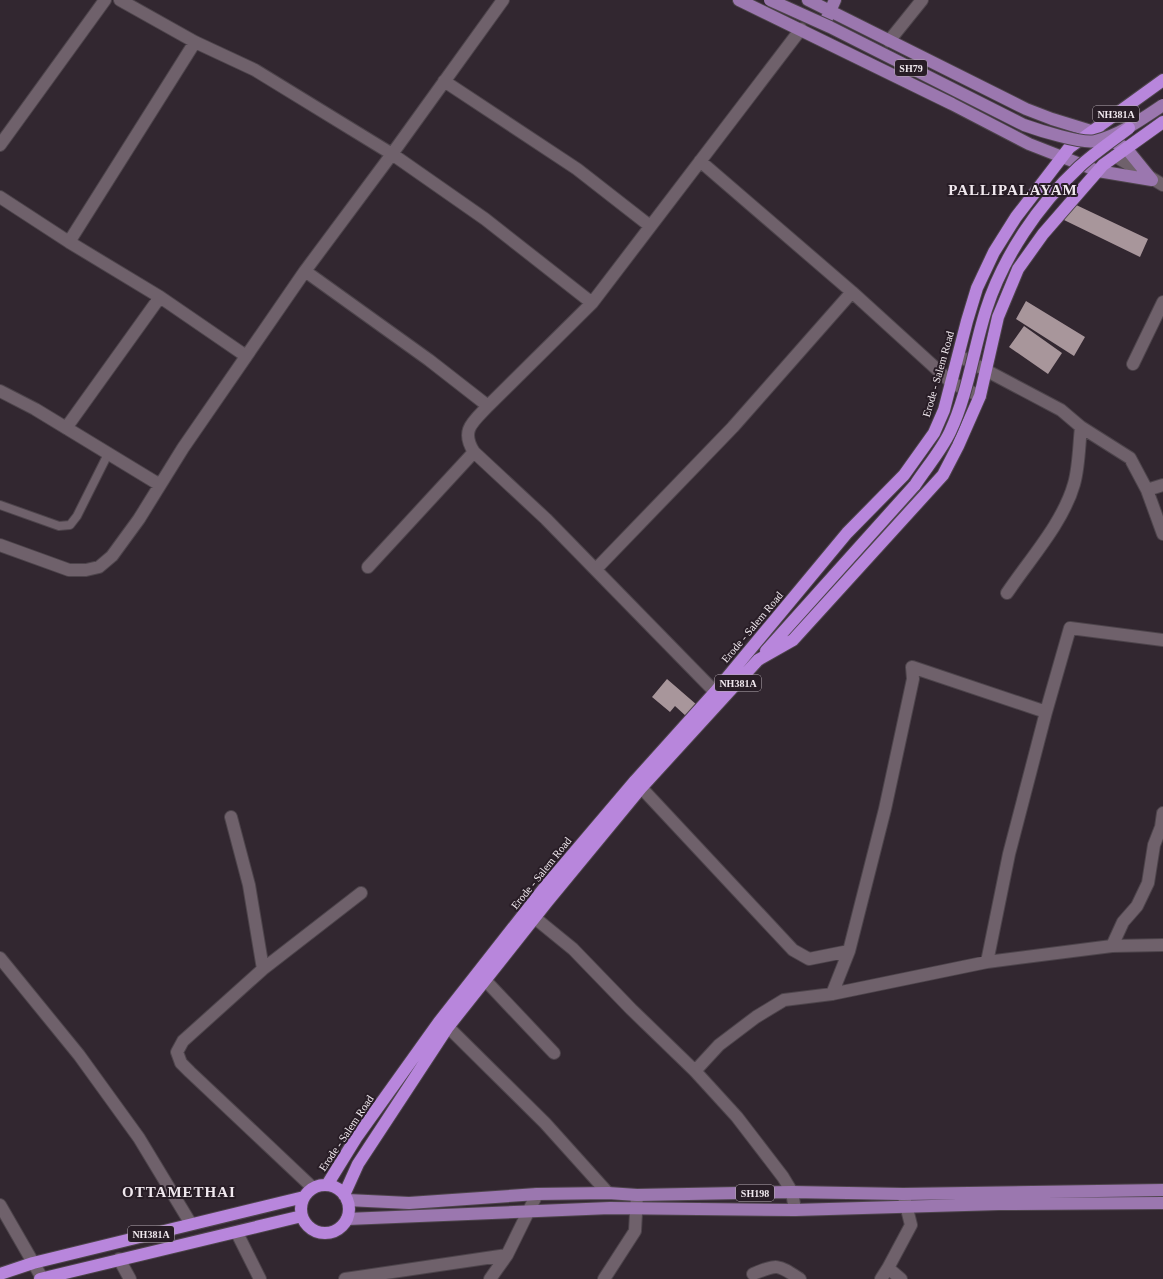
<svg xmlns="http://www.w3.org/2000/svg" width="1163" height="1279" font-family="Georgia,serif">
	<rect width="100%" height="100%" fill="#322730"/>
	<path fill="#a8969b" d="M1072,203L1148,239L1140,257L1064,220Z
		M1026,301L1085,337L1074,356L1016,319Z
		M1024,326L1062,353L1048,374L1009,347Z
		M667,679L697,705L687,717L675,706L670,712L652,697Z"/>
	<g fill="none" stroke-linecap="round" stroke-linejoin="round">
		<g stroke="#4d444b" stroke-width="10">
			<path id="lane" d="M0,505L59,526L70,525L77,516L108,454"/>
		</g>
		<g stroke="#4d444b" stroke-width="14">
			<path id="street" d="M120,0L195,42L255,70L392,154L485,219L592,303
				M889,41L922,0
				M444,81L577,169L650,226
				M0,145L105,0
				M1115,156L1163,185
				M700,161L852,292L952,383L980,396
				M0,197L69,242L160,297L246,356
				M69,242L195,42
				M305,271L429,360L488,406
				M959,356L1061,410L1081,427L1130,458L1147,490L1163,534
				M1133,364L1163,302
				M0,391L35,409L160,485
				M66,428L160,297
				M1147,490L1163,485
				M0,545L69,570H86L99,567L112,556L139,519L183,448L305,271L392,154L503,0
				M368,567L474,452
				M596,569L733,427L852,292
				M1007,593C1029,560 1063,523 1074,484C1079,467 1079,445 1081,427
				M722,699L546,519L474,452C460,430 473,422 488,406L592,303L801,29
				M635,781L793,950L809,959L849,951
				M231,817L249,885L263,969
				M526,913L535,918L573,949L631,1009L695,1071L737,1117L783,1177L792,1192L795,1210
				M1112,946L1123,922L1137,906L1148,883L1154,845L1161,827L1163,813
				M0,958L79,1055L139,1138L191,1224
				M987,962L1009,854L1046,712L1070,628L1163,640
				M485,980L554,1053
				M832,994L849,951L885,809L913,679L912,667L1046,712
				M448,1027L545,1123L608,1193
				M695,1071L719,1045L756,1017L784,1000L832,994L987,962L1112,946L1163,945
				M313,1188L190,1072L181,1063L177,1052L183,1041L263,969L361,893
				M0,1205L42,1278
				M237,1233L260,1279
				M119,1259L130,1279
				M753,1274C778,1264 777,1264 800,1279
				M345,1279L507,1255
				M490,1279L507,1255L537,1194
				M604,1279L635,1231L637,1195
				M881,1279L888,1268
				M901,1279L888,1268L911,1225L904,1197"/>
		</g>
		<g stroke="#4d444b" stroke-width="14">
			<path id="primary" d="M739,0L952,104L1029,144L1098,171L1152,180
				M808,0L1026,109L1052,119L1091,131L1126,148L1152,180
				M827,18L835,0
				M347,1200L409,1203L537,1194L608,1193L637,1195L792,1192L903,1194L1163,1190
				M347,1219L610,1208L795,1210L999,1204L1163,1203"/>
		</g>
		<g stroke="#4d444b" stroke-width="14">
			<path id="highway" d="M766,651L915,485
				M327,1185L356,1138L439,1022L545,887L635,781L715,692L847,533L904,475L934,433L944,410L967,321L977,288L994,252L1016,217L1069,148L1163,80
				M301 1209a24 24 0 1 1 48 0a24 24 0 1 1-48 0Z
				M344,1195L358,1164L448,1027L547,902L641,788L758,660L793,640L943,475L958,446L980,396L998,317L1018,269L1043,234L1103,165L1163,122
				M0,1274L33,1263L304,1197
				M40,1279L302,1216"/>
		</g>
		<use href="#lane" stroke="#6f616b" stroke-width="8"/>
		<use href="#street" stroke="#6f616b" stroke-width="12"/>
		<use href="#primary" stroke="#9b77af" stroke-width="12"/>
		<use href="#highway" stroke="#b886dc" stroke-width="12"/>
		<g stroke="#4d444b" stroke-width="14" stroke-linecap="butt">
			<path id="primary-bridge" d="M770,0L830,27L1024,125C1038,130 1082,144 1095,141C1120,135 1142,119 1163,105"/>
		</g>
		<g stroke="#4d444b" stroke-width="14" stroke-linecap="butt">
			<path id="highway-bridge" d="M915,485C926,468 941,451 950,432C968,394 973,351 986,310C1003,257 1038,205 1079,167C1094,153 1112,141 1129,128"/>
		</g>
		<use href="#primary-bridge" stroke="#9b77af" stroke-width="12"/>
		<use href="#highway-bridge" stroke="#b886dc" stroke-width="12"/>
	</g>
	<g text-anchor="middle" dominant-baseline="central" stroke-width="4" stroke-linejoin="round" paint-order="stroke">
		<g fill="#281d26" stroke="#b4abb2" stroke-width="1">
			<rect x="895" y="60" width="32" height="16" rx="3"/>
			<rect x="1093" y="106" width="46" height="16" rx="3"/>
			<rect x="715" y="675" width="46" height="16" rx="3"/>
			<rect x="736" y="1185" width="38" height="16" rx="3"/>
			<rect x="128" y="1226" width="46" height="16" rx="3"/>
		</g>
		<g font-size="10" font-weight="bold" fill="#f0e8ee">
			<text x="911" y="68">SH79</text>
			<text x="1116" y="114">NH381A</text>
			<text x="738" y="683">NH381A</text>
			<text x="755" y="1193">SH198</text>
			<text x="151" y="1234">NH381A</text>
		</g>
		<g font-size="11" fill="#f0e8ee" stroke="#281d26">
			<text transform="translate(938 374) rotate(-74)">Erode - Salem Road</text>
			<text transform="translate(752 627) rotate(-50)">Erode - Salem Road</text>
			<text transform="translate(541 873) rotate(-51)">Erode - Salem Road</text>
			<text transform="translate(346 1133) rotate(-56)">Erode - Salem Road</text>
		</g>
		<g font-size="15" font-weight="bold" letter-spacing="1" fill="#f0e8ee" stroke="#281d26">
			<text x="1013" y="190">PALLIPALAYAM</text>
			<text x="179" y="1192">OTTAMETHAI</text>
		</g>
	</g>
</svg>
